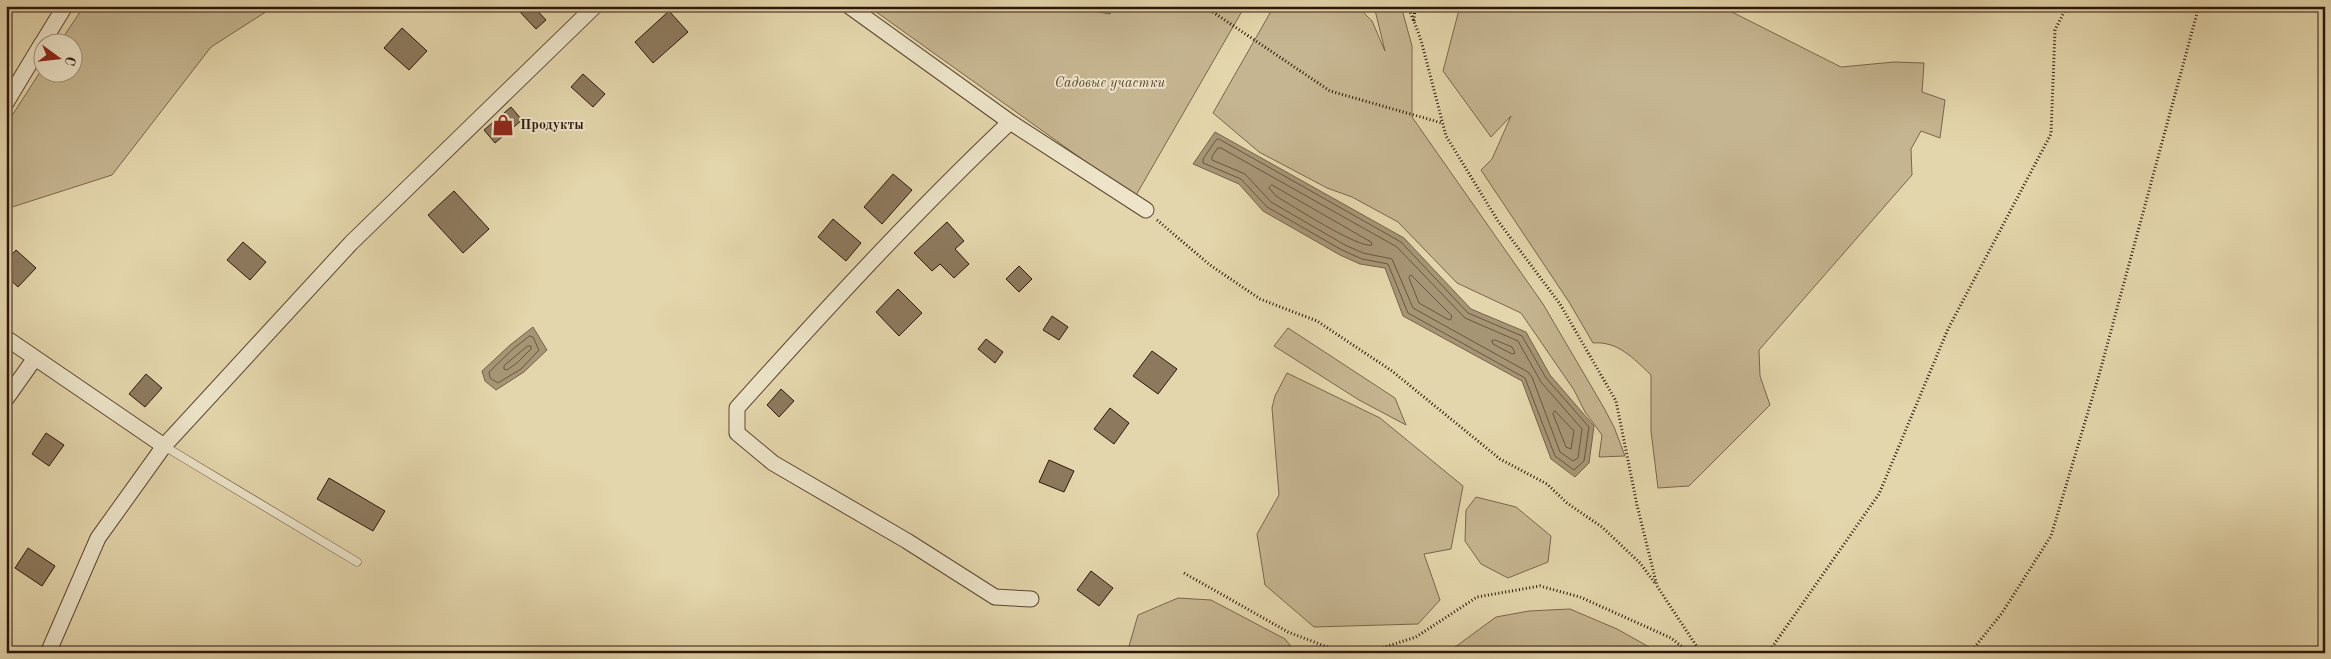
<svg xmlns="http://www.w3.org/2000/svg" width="2331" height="659" font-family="'Old Standard TT',serif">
	<rect width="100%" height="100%" fill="#e4d6ac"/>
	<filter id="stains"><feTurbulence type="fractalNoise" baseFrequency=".004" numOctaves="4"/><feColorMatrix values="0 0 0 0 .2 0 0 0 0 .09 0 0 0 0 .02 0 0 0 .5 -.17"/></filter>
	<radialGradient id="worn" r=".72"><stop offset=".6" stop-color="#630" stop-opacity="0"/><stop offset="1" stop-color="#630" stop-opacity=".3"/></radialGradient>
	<path fill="#c5b590" stroke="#7a664d" d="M84,6H275L211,47L112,175L6,209V125L42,69V72H72V42H60Z
		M868,6H1245L1135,197Z
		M1274,6H1357L1372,21L1385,51L1374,6H1401L1412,46V117L1543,304L1604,408L1614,427L1625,456L1599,457L1602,435L1585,412L1574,390L1521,313L1457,283L1398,222L1352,197L1327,188L1259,152L1213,113Z
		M1460,6H1720L1841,67L1894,62L1924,63L1922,92L1945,100L1940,138L1921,131L1911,149L1912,175L1759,350L1760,376L1770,405L1689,486L1658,488L1651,431V375C1633,358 1618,341 1593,343L1569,302L1481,170L1492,159L1511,116L1491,137L1443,71Z
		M1288,328L1395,398L1406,425L1359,400L1274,346Z
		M1287,373L1380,418L1463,486L1451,549L1424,554L1440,600L1418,624L1314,627L1265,585L1257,534L1279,495L1272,408L1275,396Z
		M1476,497L1516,507L1551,536L1548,562L1508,578L1481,564L1465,541L1466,510Z
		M1178,598L1211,600L1285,639L1294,650L1291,653H1127L1138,615Z
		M1570,609L1617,629L1660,653H1447L1496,617L1529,611Z"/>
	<path fill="#a69575" stroke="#76624a" d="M1086,6H1112L1110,14L1093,11Z
		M1215,132L1404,238L1471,309L1526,332L1550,375L1594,426L1589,463L1575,477L1551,459L1522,381L1403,316L1385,268L1360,264L1340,255L1263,211L1239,184L1193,164Z
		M533,327L547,350L524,372L496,390L485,381L482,371L510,345Z"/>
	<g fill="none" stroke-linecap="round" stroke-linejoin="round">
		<path stroke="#6a5640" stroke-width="1" d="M1219,139L1401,242L1468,313L1522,336L1546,378L1589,427L1584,461L1574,470L1555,456L1525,378L1408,313L1388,264L1362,259L1342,250L1267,207L1241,179L1203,163V159L1216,140Z
			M1218,148H1221L1397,247L1465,318L1518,341L1541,382L1582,429L1578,458L1573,461L1560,452L1532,377L1528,372L1413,308L1392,259L1363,253L1345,245L1271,202L1245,174L1212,160V157Z
			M1272,185L1371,242L1372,245C1359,249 1291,205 1276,196L1269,188Z
			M1411,275L1452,316L1451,319L1449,320L1419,303L1409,278Z
			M530,336L533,337L539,350L521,369L498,383L490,378L489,372L513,349Z
			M1495,340L1512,347L1515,353L1512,354L1493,344L1492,341Z
			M528,346H531V349L517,363L507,370L504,369V366Z
			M1555,411L1574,431L1571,449L1566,447L1553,414Z"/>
	</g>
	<path fill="#8d7a5e" stroke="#2e160a" d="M526,6H533L546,20L536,29L520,12Z
		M669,11L688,32L653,63L635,42Z
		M402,28L427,51L409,70L384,48Z
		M583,74L605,94L593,107L571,87Z
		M511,107L522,120L495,143L484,130Z
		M893,174L912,190L882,224L864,207Z
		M454,191L489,229L463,253L428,215Z
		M833,219L861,243L846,261L818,237Z
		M947,222L964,241L955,249L969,264L954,278L940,264L932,271L914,253Z
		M243,242L266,262L250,280L227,260Z
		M16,250L36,268L18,287L6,276V261Z
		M1019,266L1032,279L1019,292L1006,279Z
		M898,289L922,313L899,336L876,312Z
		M1052,316L1068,327L1059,340L1043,330Z
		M986,339L1003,352L995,363L978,349Z
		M1152,351L1177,369L1158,394L1133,376Z
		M146,374L162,388L145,407L129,394Z
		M781,389L794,401L779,417L767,405Z
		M1110,408L1129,423L1114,444L1094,429Z
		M46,433L64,445L49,466L32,454Z
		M1049,460L1074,471L1064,492L1039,482Z
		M329,478L385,511L373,531L317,499Z
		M28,548L55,566L42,586L15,568Z
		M1091,571L1113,588L1099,606L1077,590Z"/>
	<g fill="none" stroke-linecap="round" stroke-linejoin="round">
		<g stroke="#5c4632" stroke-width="9">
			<path id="lane" d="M164,446L357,562"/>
		</g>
		<g stroke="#5c4632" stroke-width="17">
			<path id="street" d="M849,6L1010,122L1146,210
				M43,42L65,6
				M6,103L42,43
				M1010,122C914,213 825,310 737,408V433L773,463L907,541L995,597L1031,599
				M6,338L164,446
				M6,399L35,358
				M48,653L98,538L164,446L351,243L595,6"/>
		</g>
		<path stroke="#2e160a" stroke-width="3" stroke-dasharray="1 2.5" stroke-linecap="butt" d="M1204,6L1330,91L1442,123
			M1408,6L1421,40L1446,136L1498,221L1560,304L1616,401L1637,505L1657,586L1701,653
			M1414,21L1415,6
			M1157,220L1210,265L1260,299L1317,321L1392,371L1500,459L1547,484L1567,503L1602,527L1640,563L1655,583
			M1184,573L1288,632L1343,653
			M1310,653L1328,648
			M1366,653L1416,637L1477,597L1540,586L1580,597L1671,638L1690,653
			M1768,653L1879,494L1948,329L2051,134L2055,30L2067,6
			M1970,653L2002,613L2051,536L2099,375L2199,6"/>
		<use href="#lane" stroke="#ede4c9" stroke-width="8"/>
		<use href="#street" stroke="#ede4c9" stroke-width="15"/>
	</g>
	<defs>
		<g id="shop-bare" transform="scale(1.725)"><path d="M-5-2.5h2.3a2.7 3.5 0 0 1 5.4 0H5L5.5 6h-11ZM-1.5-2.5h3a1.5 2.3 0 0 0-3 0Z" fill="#8f2418" stroke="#ede4c9" stroke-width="2.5" paint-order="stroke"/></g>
	</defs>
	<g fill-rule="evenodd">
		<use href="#shop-bare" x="503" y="125"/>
	</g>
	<g text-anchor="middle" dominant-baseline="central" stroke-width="4" stroke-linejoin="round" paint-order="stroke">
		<g font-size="14" font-style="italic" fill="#5b4632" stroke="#ede4c9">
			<text x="1110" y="83">Садовые участки</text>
		</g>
		<g font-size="14" font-weight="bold" fill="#2e160a" stroke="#ede4c9" text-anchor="start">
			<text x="520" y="125">Продукты</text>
		</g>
	</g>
	<rect width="2331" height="659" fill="none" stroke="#e4d6ac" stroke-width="25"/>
	<rect x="8" y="8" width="2316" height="644" fill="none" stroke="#2e160a" stroke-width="2.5"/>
	<rect x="12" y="12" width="2306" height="634" fill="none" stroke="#2e160a"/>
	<g transform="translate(58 58) rotate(105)"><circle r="24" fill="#ede4c9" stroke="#a1927d"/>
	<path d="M0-4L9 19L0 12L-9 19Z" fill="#8f2418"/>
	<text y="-8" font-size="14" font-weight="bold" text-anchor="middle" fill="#2e160a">С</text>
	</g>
	<rect width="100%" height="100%" filter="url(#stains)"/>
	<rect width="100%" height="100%" fill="url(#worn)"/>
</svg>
